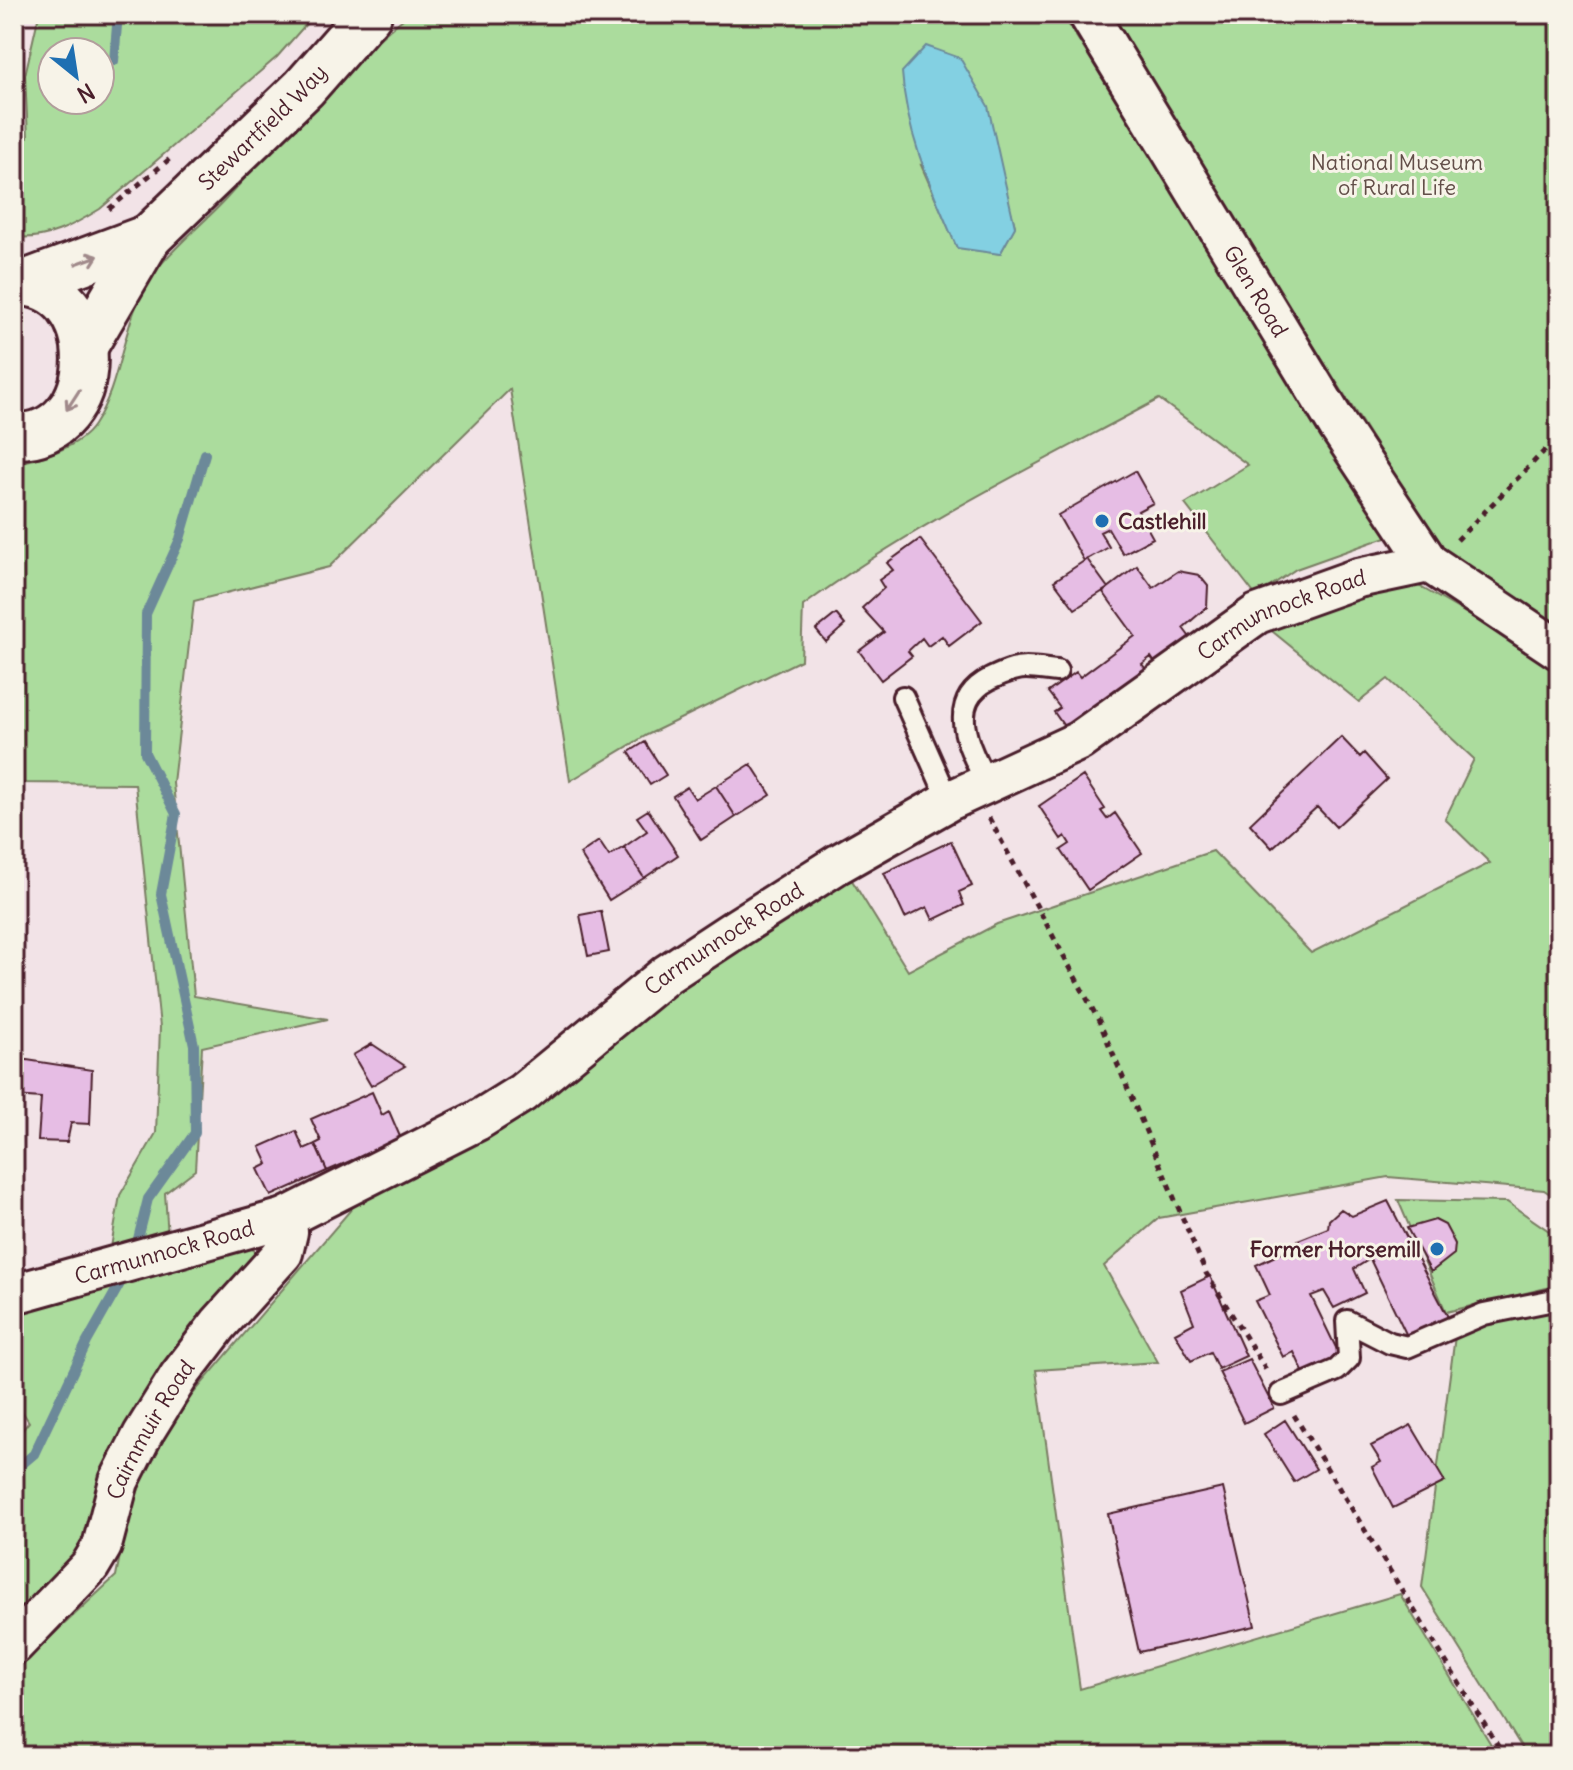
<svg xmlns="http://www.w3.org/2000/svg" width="1573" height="1770" font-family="Delius,sans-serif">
	<rect width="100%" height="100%" fill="#f2e3e7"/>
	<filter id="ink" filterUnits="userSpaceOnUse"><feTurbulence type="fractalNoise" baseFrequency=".0125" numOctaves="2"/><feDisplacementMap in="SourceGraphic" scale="16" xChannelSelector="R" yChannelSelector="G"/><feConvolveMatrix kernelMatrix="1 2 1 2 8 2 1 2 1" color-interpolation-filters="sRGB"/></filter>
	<g filter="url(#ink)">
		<path fill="#abdc9d" stroke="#7a7e64" stroke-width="2" fill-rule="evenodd" d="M39,14H315L277,57L100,209C74,225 46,241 14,237V141L28,137L25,75ZM52,52H100V100H52Z
			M409,14H1062L1392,535L1296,569L1256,596L1185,504L1248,465L1159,399C1038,464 914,524 803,606L801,660L647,735L570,781L510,389L329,567L194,601L173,783L194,996L328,1019L202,1047L195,1170L165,1193L168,1237L110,1253L120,1195L156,1133L160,1027L135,784L14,783V463C39,460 80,447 94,425C124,379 121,318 154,273C174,246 203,224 226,199C285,135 340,68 409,14ZM921,165L1001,176L1015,226L1000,254L957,247Z
			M1105,14H1559V624L1449,561Z
			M1417,585L1559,667V1200L1544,1190L1388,1177L1159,1218L1104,1266L1158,1362L1036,1370L1080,1689L1400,1594L1498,1756H14V1671L116,1576L127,1519L163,1429L359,1200L501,1131L610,1047L687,981L848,874L908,971L997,924L1213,851L1311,953L1490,863L1445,819L1474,759L1388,679L1359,702L1267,627L1339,597Z
			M1398,1200L1507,1202L1549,1231L1559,1246V1285L1446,1312Z
			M242,1243L255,1251L254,1266L93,1517L74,1560L14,1618V1440L29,1422L14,1399V1305Z
			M1559,1309V1756H1527L1422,1587L1455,1336L1483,1322Z"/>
		<path fill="#83d0e2" stroke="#6c8999" stroke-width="2" d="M926,46L960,58L988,106L1015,227L1000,254L957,248C932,190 906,135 902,72Z"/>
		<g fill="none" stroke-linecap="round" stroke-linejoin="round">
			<path stroke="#6c8999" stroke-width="10" d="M114,61L118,14
				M135,1251L148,1199L195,1133L194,1045L161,894L176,814L145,753L146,614L180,539L205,454
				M14,1471L34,1454L87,1342L126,1273"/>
		</g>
		<path fill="#e6bde4" stroke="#4a1f2b" stroke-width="2" d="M1135,471L1153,503L1138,511L1153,538L1123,554L1108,528L1100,532L1109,547L1084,561L1058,515Z
			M920,539L982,621L949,646L942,636L928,646L922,638L908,651L912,656L881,680L859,651L884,632L862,608L884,588L879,580L893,570L887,563Z
			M1087,559L1108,588L1075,609L1054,581Z
			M1137,566L1153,588L1178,571L1199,575L1208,586L1207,607L1183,628L1192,640L1157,666L1151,657L1142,664L1148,672L1068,732L1054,712L1060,708L1048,692L1076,672L1080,677L1135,636L1103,592Z
			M836,614L845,625L826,642L816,630Z
			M1341,737L1360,757L1364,753L1387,779L1336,827L1317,807L1272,848L1250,824Z
			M645,742L666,775L650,785L629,752Z
			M751,764L771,795L736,817L716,786Z
			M1083,776L1105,809L1101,811L1107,819L1115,813L1142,853L1088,890L1061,850L1070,844L1065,836L1061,839L1039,806Z
			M716,786L736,817L701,840L673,796L687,787L695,799Z
			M648,810L678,855L644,878L624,847L647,831L637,817Z
			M599,841L609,856L624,847L644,878L609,900L580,854Z
			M951,841L972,886L959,892L964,905L933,920L927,907L905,918L884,873Z
			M601,911L609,952L588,956L580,915Z
			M372,1044L405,1066L371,1086L353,1055Z
			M14,1058L92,1070L90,1124L71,1123L67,1142L38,1141L41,1098L14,1096Z
			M372,1092L382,1115L389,1111L401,1139L327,1171L315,1144L321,1141L311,1119Z
			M296,1131L304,1149L315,1144L327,1171L271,1196L258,1169L268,1164L260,1147Z
			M1388,1201L1448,1317L1407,1336L1370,1259L1354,1269L1365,1293L1334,1308L1324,1291L1311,1296L1341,1358L1305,1376L1294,1352L1283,1357L1255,1301L1270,1295L1256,1265L1297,1246L1298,1240L1328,1228L1329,1220L1341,1209L1352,1216Z
			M1435,1220L1445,1225L1455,1244L1454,1254L1431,1272L1407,1228Z
			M1210,1276L1246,1356L1218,1369L1210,1352L1191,1361L1175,1333L1194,1323L1181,1290Z
			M1249,1359L1274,1408L1244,1423L1219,1372Z
			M1285,1420L1316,1469L1294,1482L1264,1434Z
			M1411,1425L1445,1482L1393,1508L1372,1467L1381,1462L1371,1446Z
			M1223,1488L1255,1626L1139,1652L1108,1514Z"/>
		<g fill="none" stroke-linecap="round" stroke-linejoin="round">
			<g stroke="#4a1f2b" stroke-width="26">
				<path id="lane" d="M903,697L949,801
					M986,781C968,747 945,702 990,679C1001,674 1013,668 1026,668C1036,668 1047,670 1057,671
					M1281,1394L1337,1370L1349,1358L1347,1321L1390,1343L1407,1347L1484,1314L1559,1299"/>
			</g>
			<g stroke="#4a1f2b" stroke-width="44">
				<g id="street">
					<path id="s1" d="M1088,14L1338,426L1429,563L1559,650"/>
					<path id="s2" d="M14,1294L285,1218L477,1121L522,1093L667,974L737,928L838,864L949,801L1079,741L1257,614L1358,578L1429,563"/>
					<path id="s3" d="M14,1645L90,1566L102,1546L119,1481L143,1434L179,1376L219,1324L283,1253L288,1232L285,1218"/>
				</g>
			</g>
			<g stroke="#4a1f2b" stroke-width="50">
				<g id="secondary">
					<path d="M14,283C110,280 107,440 14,436"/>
					<path d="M25,283L149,237"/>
					<path id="s4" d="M86,344L149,237L304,88L369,14"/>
				</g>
			</g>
			<path stroke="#4a1f2b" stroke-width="5" stroke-dasharray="6 6" stroke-linecap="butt" d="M109,209L172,157
				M1457,540L1559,436
				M989,818L1099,1021L1206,1273L1268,1373
				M1294,1415L1504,1756"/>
			<use href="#lane" stroke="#f7f3e8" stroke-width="20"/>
			<use href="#street" stroke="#f7f3e8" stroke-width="38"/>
			<use href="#secondary" stroke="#f7f3e8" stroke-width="44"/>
		</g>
		<defs><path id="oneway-shaft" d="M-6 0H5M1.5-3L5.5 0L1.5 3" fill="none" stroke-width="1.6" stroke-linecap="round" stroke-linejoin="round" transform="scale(2)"/></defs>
		<g stroke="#a0898a">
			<use href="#oneway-shaft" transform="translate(87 260) rotate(-20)"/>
			<use href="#oneway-shaft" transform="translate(73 400) rotate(123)"/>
		</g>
	</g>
	<g fill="#1f6fb2" stroke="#f7f3e8" stroke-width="3">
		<circle cx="1102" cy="521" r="8"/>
		<circle cx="1437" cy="1249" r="8"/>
	</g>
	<g text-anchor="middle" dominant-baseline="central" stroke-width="6" stroke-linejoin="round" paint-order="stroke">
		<g font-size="22" fill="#4a1f2b" stroke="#f7f3e8">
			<text stroke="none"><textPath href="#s4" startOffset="282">Stewartfield Way</textPath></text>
			<text stroke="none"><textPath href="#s1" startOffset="324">Glen Road</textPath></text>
			<text stroke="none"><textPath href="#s2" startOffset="1452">Carmunnock Road</textPath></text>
			<text stroke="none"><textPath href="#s2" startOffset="804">Carmunnock Road</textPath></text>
			<text stroke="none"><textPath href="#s2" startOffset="156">Carmunnock Road</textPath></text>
			<text stroke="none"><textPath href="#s3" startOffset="260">Cairnmuir Road</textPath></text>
		</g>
		<g font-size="22" fill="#624e48" stroke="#f7f3e8">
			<text x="1397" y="162">National Museum<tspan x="1397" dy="25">of Rural Life</tspan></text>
		</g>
		<g font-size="22" font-weight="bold" fill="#4a1f2b" stroke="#f7f3e8" text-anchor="start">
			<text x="1118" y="521">Castlehill</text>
			<text x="1421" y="1249" text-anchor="end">Former Horsemill</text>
		</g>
	</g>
	<rect width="1573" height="1770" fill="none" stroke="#f7f3e8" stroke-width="48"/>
	<rect x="24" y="24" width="1525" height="1722" fill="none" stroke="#4a1f2b" stroke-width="3" filter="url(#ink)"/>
	<g transform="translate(76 76) rotate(150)"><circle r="38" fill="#f7f3e8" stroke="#b29e9c" stroke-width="2"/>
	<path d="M0-6L14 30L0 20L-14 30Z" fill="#1f6fb2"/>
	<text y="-12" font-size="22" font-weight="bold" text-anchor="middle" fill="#4a1f2b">N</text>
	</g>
</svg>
